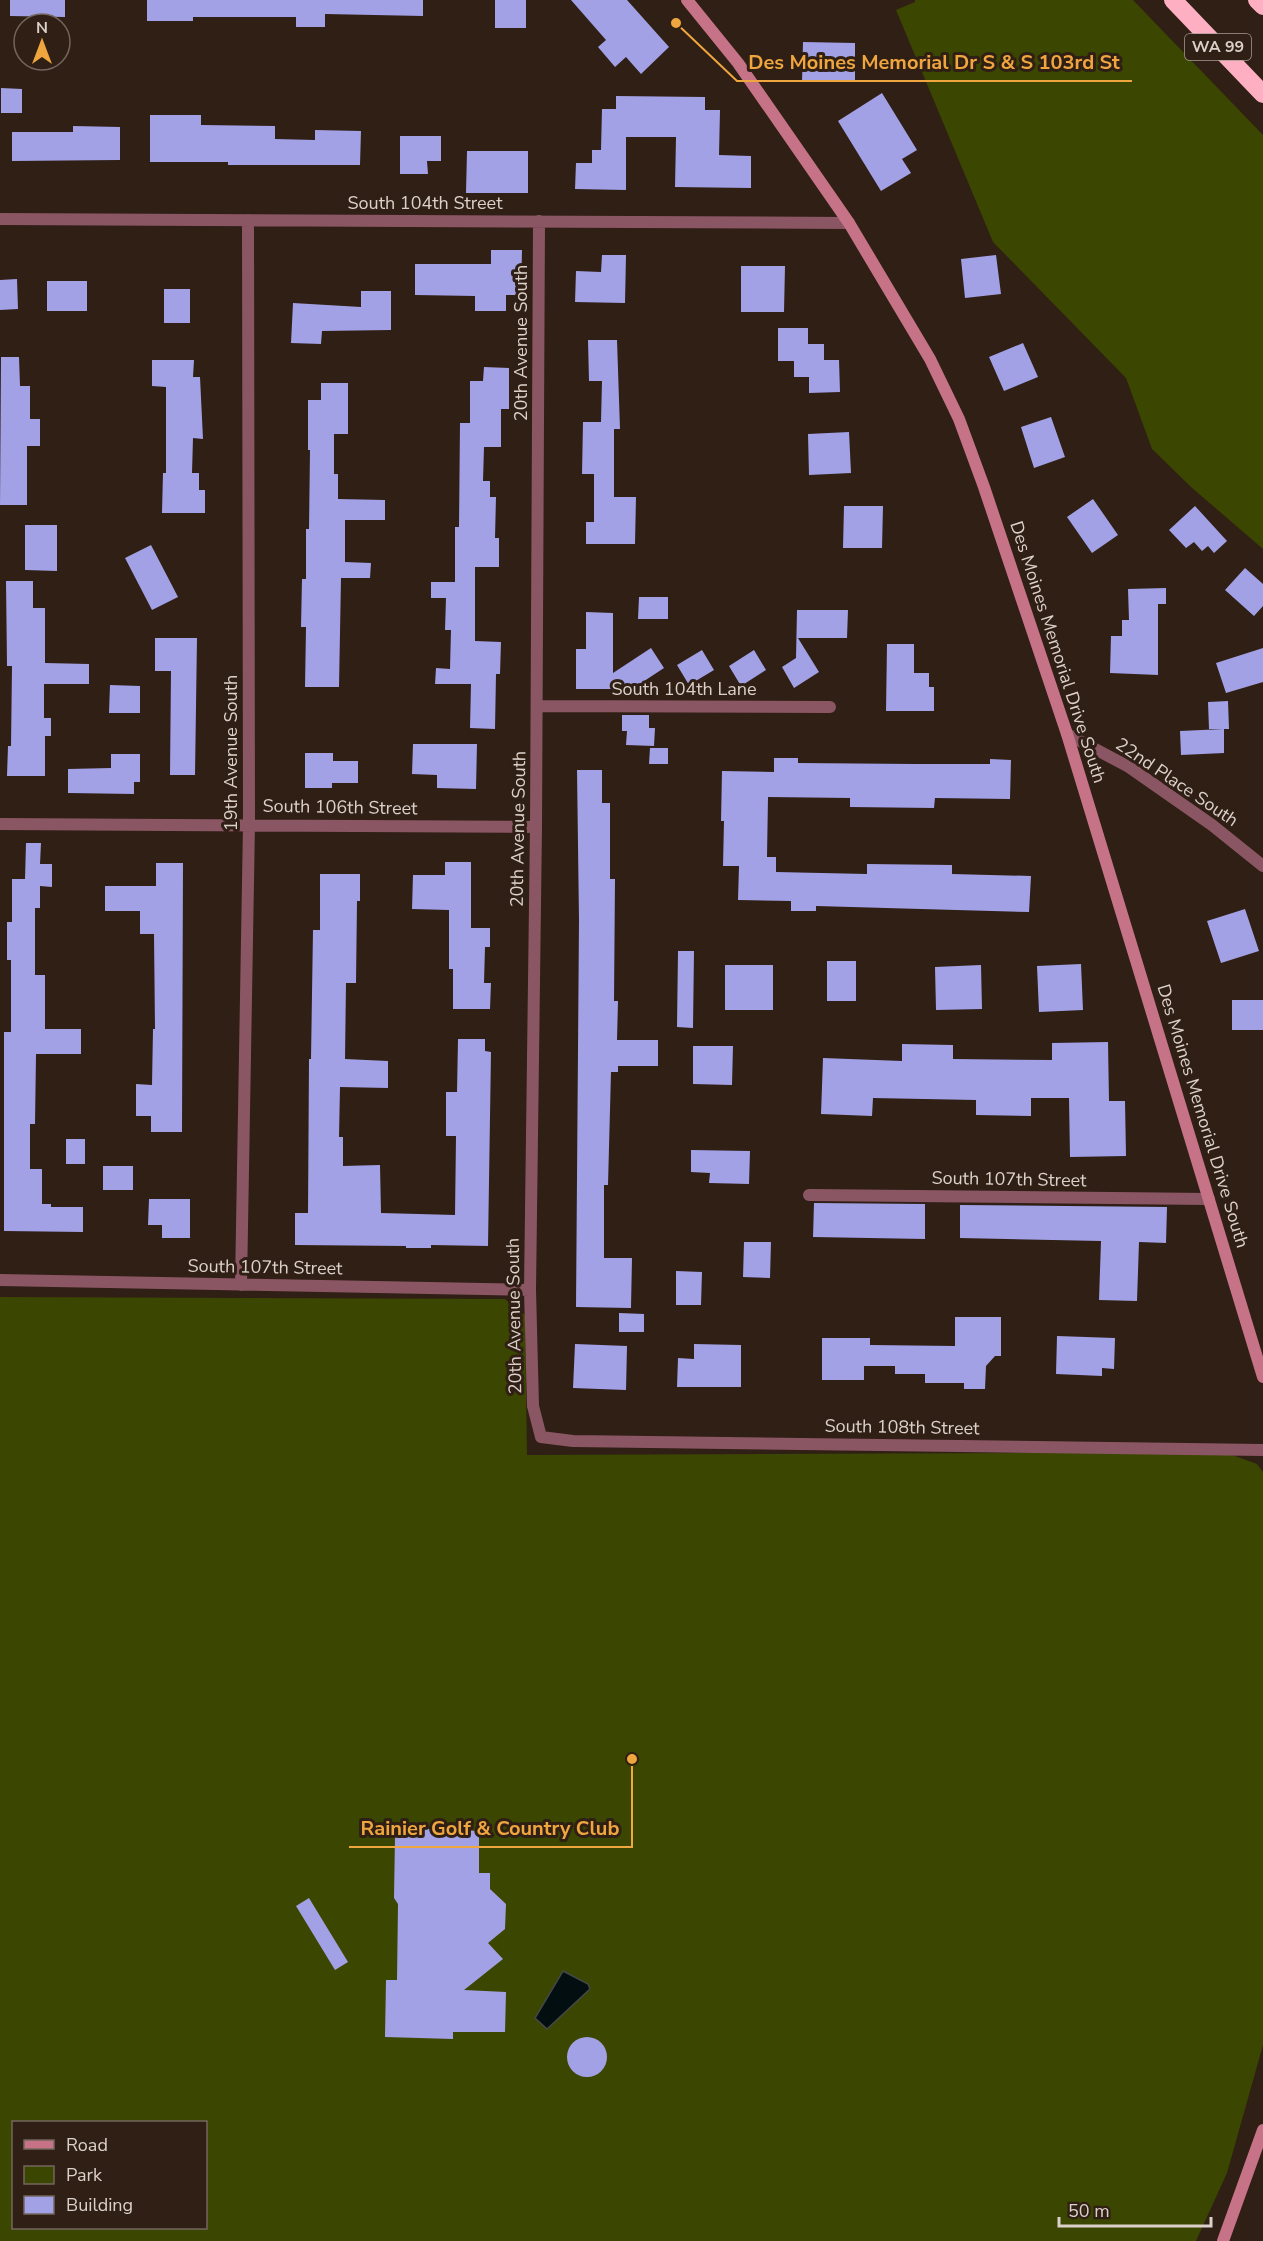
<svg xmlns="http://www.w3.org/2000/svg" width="1263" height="2241" font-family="'Nunito Sans',sans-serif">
	<rect width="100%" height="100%" fill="#2f1f15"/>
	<path fill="#3b4601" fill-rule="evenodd" d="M915,0H1133L1263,135V549L1191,487L1152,449L1126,378L993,242L896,10L915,2Z
		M0,1297L505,1299L525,1315L527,1455L1224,1452L1257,1464L1263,1472V2045L1227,2173L1196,2241H0ZM14,2122H206V2228H14Z"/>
	<path fill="#030e11" stroke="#444848" stroke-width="1.5" d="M563,1971L588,1984L590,1989L547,2029L535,2018Z"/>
	<path fill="#a3a1e6" d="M10,0H65V17L10,16Z
		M147,0H423V16L325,14V27H296V17H193V21H147Z
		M495,0H526V28H495Z
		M571,0H627L669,47L641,74L626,57L615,67L598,47L606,40Z
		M803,42L855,43V82H802Z
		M1,88L22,89V113H1Z
		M882,93L917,150L902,159L911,173L881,191L838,121Z
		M616,96L705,97V110H720L719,155L751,156V188L675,187L676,137H626V190L575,189L576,163H592V150H601L602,109H616Z
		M150,115H201V125L275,126V139L315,140V130L361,131L360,165H228V162H150Z
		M73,126L120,127V160L12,161V132H73Z
		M400,136H441V161H427L428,174H400Z
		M467,151H528V193H466Z
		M491,250H522L521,295H506V311H475V296L415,295V264H491Z
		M602,255H626L625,303L575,302L576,271L601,272Z
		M996,255L1001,294L965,298L961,259Z
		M741,266H785L784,312H741Z
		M17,279L18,309L0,310V280Z
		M47,281H87V311H47Z
		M164,289H190V323H164Z
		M361,291H391V330L322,331L321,344L291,343L293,303L361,307Z
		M778,328H808V344H824V360H839L840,392L809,393V377H794V361H778Z
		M588,340H617L620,429H614V497H636L635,544H586V522H594V474H582L583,422H601L602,381H589Z
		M1023,343L1038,377L1004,391L989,357Z
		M1,357H19L20,386H30V419H40V446H27V505H0Z
		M152,360H194L193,377H200L203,439L193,438L192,473H199V490H205V513H162L163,473H166V387L152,386Z
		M484,367L509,368V409H501V447H484L483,481H490V497H496L495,538H499V567H475V641L501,642L500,674H496L495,729L470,728L471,684H435L436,668L450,669L451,630H445L446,598H431V582H455V527H459L460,423H470V381H483Z
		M321,383H348V434H334V474H338V499L385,500V520H345V562L371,563L370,578H341L339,687H305L306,627H301L302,579H306V529H309L310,450H308V400H321Z
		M1051,417L1065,457L1034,468L1021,427Z
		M849,432L851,473L809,475L808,434Z
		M1093,499L1118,535L1092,553L1067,517Z
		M844,506H883L882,548H843Z
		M1195,506L1227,541L1214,553L1208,546L1202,551L1194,542L1186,548L1169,530Z
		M25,525H57V571L25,570Z
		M151,545L178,597L152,610L125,558Z
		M1245,568L1263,584V606L1254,616L1225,590Z
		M6,581H33V608H45V663L89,664V684H44V718H51V736H45V776H7L8,746H11L12,666H7Z
		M1166,588V604H1158V675L1110,673L1111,636H1122V620H1129L1128,589Z
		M639,597H668V619H638Z
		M797,610H848L847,638H798L819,672L794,688L782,667L796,658Z
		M586,612L613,613V673L651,648L664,668L632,689H576V649H586Z
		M155,638H197L195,775H170L171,671H155Z
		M887,644H914V673H929V687H934V711H886Z
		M1263,648V682L1226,693L1216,663Z
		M702,650L714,670L689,685L677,665Z
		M754,650L766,670L741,686L729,666Z
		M110,685L140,686V713H109Z
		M1228,701L1229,729H1209L1208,702Z
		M622,715H649V728H655L654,746L626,745L627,731H622Z
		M1224,729V753L1181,755L1180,731Z
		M413,744H477L476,789L437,788V775L412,774Z
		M650,748H668V764H649Z
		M305,753H333V761H358V783H332V788H305Z
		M111,754H140V782H134V794L68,793V769L111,768Z
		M774,758H798V763L915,764H990V759L1011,760L1010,799L935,798L934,808L850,807V798L768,797L767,857H776V872L867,874V864L952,865V874L1031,876L1029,912L816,906V911H791V901L738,900L739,866H723L724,821H721L722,771L774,772Z
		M577,770H602V803H610V879H615L614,1001H618L617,1040H658V1066H618V1072H611L608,1185H604V1258H632L631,1308L576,1307L579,920Z
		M26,843H41L40,864H52V887L40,886V908H35V975H45V1029H81V1054H36L35,1124H30V1169H42V1204H51V1207H83V1232L4,1231V1032H11V960H7V922H12V879H25Z
		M445,862H471V928H490V947H485L484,983H491L490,1009H453V969H449V910L412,909L413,875H445Z
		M156,863H183L182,1132H151V1116H136V1084L152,1085L153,1029H155L154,934H140V911H105V886H156Z
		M320,874H360V901H357L356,983H346L345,1059L388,1061V1088L340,1087L339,1137H343V1166L380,1165L381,1213L455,1215L456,1136H446V1092H457L458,1039H485V1051L491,1052L488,1246L431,1245V1248H406V1246L295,1245V1213H308L309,1059H311L313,930H320Z
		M1245,909L1259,951L1221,963L1207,921Z
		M678,951H694L693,1028L677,1027Z
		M827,961H856V1001H827Z
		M1081,964L1083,1010L1039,1012L1037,966Z
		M725,965H773V1010H725Z
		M981,965L982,1009L936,1010L935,967Z
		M1232,1000H1263V1030H1232Z
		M1108,1042L1109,1101H1125L1126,1156L1070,1157L1069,1098H1031V1116L976,1115V1100L873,1098L872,1116L821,1114L823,1058L902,1061V1044L953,1045V1059L1052,1060V1043Z
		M693,1046H733L732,1085L693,1084Z
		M66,1139H85V1164H66Z
		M691,1150L750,1151L749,1184L709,1183L710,1173L691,1172Z
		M103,1166H133V1190H103Z
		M149,1199H190V1238H162V1225H148Z
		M814,1203L925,1204V1239L813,1237Z
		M960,1205L1167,1207L1166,1243L1139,1242L1137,1301L1099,1300L1101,1241L960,1238Z
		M744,1242H771L770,1278L743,1277Z
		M676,1271L702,1272L701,1305H676Z
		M619,1313L644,1314V1332H619Z
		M955,1317H1001V1356H995L986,1366L985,1389H964V1383H925V1374H895V1366H864V1380H822V1338H870V1345L955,1346Z
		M1057,1336L1115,1338L1114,1369L1102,1368V1376L1056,1374Z
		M575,1344L627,1346L626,1390L573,1388Z
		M694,1344L741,1345V1387H677L678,1358L694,1359Z
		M404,1828L479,1831V1873H490V1889L506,1904L505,1929L488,1943L503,1959L464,1990L506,1992L505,2032H453V2039L385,2037L386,1980H397L398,1904L394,1898L395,1837Z
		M309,1898L348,1962L335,1970L296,1906Z
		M567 2057a20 20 0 1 1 40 0a20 20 0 1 1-40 0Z"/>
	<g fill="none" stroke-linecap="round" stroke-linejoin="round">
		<path stroke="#8b5663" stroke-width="12" d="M0,219L849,223
			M539,221L536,827L530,1290L533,1406L541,1437L573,1441L1263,1450
			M537,706L830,707
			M1067,734L1129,767L1212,825L1263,866
			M0,824L536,827
			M809,1195L1209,1199
			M0,1280L530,1290
			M241,1285L249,824L248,220"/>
		<path stroke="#c67287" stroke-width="12" d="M687,0L738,63L849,223L930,359L959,419L984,487L1067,734L1263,1377
			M1223,2241L1263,2130"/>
		<path stroke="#ffafc2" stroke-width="18" d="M1173,0L1263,94
			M1257,0L1263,6"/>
	</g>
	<g text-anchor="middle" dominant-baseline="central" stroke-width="6" stroke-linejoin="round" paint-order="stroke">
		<rect fill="#2f1f15" stroke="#a89c94" stroke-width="1.5" x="1185" y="34" width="66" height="26" rx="4.5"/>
		<g font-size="16" font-weight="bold" fill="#dcd1ca">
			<text x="1218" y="47">WA 99</text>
		</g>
		<g font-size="18" fill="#dcd1ca" stroke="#2f1f15">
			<text x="425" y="203">South 104th Street</text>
			<text transform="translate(521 343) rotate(-90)">20th Avenue South</text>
			<text transform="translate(1058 652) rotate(72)">Des Moines Memorial Drive South</text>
			<text x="684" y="689">South 104th Lane</text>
			<text transform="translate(231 753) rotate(-90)">19th Avenue South</text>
			<text transform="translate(1177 782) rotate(34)">22nd Place South</text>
			<text transform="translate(340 807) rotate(1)">South 106th Street</text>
			<text transform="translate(518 829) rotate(-89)">20th Avenue South</text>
			<text transform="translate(1203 1116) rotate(73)">Des Moines Memorial Drive South</text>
			<text transform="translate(1009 1179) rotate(1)">South 107th Street</text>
			<text transform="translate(265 1267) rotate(1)">South 107th Street</text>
			<text transform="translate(514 1316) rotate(-91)">20th Avenue South</text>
			<text transform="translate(902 1427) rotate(1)">South 108th Street</text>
		</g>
	</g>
	<path fill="none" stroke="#f0a63e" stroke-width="2" d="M676 23L737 81H1132M632 1759L632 1847H349"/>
	<g fill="#f0a63e" stroke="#2f1f15" stroke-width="2">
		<circle cx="676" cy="23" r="6"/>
		<circle cx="632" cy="1759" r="6"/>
	</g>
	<g font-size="20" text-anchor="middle" font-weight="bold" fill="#f0a63e" stroke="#2f1f15" stroke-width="6" stroke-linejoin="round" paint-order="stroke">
		<text x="934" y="69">Des Moines Memorial Dr S &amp; S 103rd St</text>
		<text x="490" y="1835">Rainier Golf &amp; Country Club</text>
	</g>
	<rect x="12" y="2121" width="195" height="108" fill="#2f1f15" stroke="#74665d" stroke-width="1.5"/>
	<rect x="24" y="2140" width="30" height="9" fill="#c67287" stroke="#74665d" stroke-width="1.5"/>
	<text x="66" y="2151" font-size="18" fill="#dcd1ca">Road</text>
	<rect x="24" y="2166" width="30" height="18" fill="#3b4601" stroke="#74665d" stroke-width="1.5"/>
	<text x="66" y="2181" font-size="18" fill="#dcd1ca">Park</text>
	<rect x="24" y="2196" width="30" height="18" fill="#a3a1e6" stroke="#74665d" stroke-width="1.5"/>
	<text x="66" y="2211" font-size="18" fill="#dcd1ca">Building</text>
	<g transform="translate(42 42)"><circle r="28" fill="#2f1f15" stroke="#74665d" stroke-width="1.5"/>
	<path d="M0-4.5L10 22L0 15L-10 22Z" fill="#f0a63e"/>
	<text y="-9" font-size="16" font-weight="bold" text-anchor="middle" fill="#dcd1ca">N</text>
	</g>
	<path d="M1059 2217v9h152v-9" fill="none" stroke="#dcd1ca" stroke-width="3"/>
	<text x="1068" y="2217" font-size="18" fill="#dcd1ca" stroke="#2f1f15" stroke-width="4.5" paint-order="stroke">50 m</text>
</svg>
